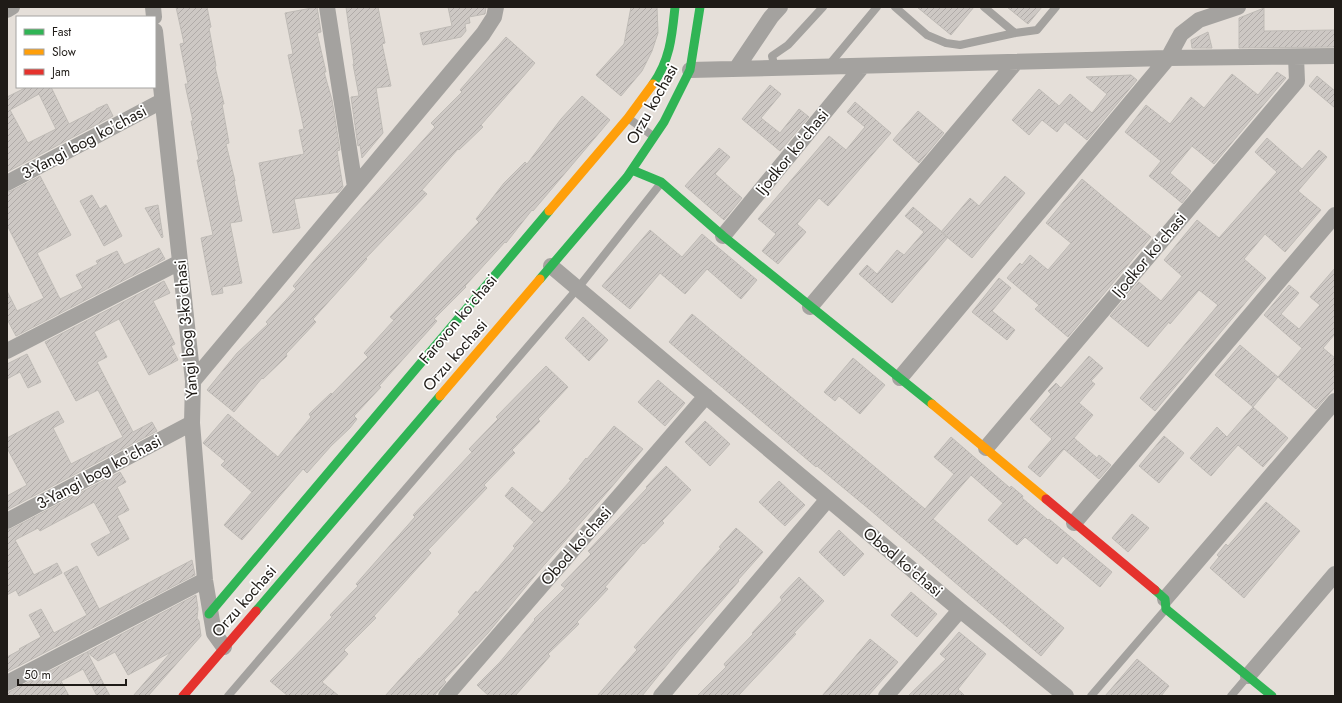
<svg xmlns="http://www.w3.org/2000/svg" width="1342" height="703" font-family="Jost,sans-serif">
	<defs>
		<pattern id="building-hatch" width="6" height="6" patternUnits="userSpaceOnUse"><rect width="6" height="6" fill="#cdc8c4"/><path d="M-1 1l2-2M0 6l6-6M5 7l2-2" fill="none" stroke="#b0aba8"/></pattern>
	</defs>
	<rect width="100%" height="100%" fill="#e5dfd9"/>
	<path fill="url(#building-hatch)" stroke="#bfbbb6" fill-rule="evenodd" d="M176,7H207L211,27L209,28L216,66L215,67L224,104H222L229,143L226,144L235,181H234L242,221L230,223L242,283L222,287L223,293L212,295L201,238L213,235L197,160H199L191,121H193L185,84H188L180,44L184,43Z
		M317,7L321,32L317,33L326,72H324L332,100L340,150L337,151L343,187L339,192L294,199L300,228L273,233L259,163L304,154L299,130L304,129L288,55L293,54L285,13Z
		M346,7H378L385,43L382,44L391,86L376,88L383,133L362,158L360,145L358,146L351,97L359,96L353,64H354Z
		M448,7H486L485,14L469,17L470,23L465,24L466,31L461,37L423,45L420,33L452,26Z
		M631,7H657L658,33L652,51L642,71L621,96L596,75L624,44Z
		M917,7H974L951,35Z
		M1007,7H1042L1028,24Z
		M1264,8V31L1335,30V47L1239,48V18Z
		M1208,32L1212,48H1192L1191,40Z
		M506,37L535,63L481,125L483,127L459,150L458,149L422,190L427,194L366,258L367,259L313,319L316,322L286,354L287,356L263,379L262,378L234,412L207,390L237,353L268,324L266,322L296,289L293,286L319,255L435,127L431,123L462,92L460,90Z
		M1277,72L1286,78L1214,164L1192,146L1170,173L1191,191L1182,203L1149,176L1161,161L1125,132L1146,105L1170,124L1191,97L1204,108L1232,74L1258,95Z
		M1131,75L1137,80L1087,140L1065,122L1057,132L1042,120L1029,135L1012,120L1039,89L1059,106L1070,94L1092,113L1107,94L1086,77Z
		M1317,76L1335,91V108L1309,86Z
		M770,85L781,94L761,118L780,133L799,109L809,117L780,151L742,119Z
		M27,87H52H51L69,124L96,110V109L107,104L113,116L7,172V97ZM39,94L56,129L28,143L10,110Z
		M582,96L610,120L533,211L532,210L506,243L505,242L465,286L466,287L434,319L437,321L379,386L381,387L354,416L357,419L350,428L331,446L307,473L303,469L242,540L224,525L252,492L221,465L225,461L203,443L228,414L278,457L311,417L309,414L331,393L332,394L368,357L364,353L394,320L390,317L479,222L476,219L504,183L525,162L527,164L561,119Z
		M855,102L891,133L828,206L819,198L807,212L797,224L806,232L778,264L762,251L776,234L758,219L829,136L846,150L865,127L847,112Z
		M918,111L944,133L919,163L893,140Z
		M1267,138L1302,169L1319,150L1327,157L1298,191L1321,210L1285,252L1265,234L1244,259L1266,278L1155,411L1140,398L1218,305L1199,290L1170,324L1169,322L1148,347L1110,316L1139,282L1161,301L1182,276L1164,260L1197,220L1219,238L1277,172L1255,152Z
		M719,148L730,157L715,174L742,198L724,220L685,186Z
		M40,176L71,235L37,253L60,299L83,288L76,275L98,264L96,261L117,251L124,265L159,248L165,259L16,336L7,319V291L17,311L44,298L7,225V192L11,191Z
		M1005,176L1025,193L972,258L941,232L970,198L979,206Z
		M1082,179L1151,237L1068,337L1035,309L1039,305L1007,278L1020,263L1022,265L1030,255L1048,270L1071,243L1046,223Z
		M92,195L100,209L106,205L122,236L104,246L80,201Z
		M158,205L163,237L162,238L145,208Z
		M913,207L948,237L892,303L859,274L867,265L877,274L897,250L904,255L924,232L905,216Z
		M650,230L682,257L702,234L757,280L741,299L707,269L685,294L660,273L630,309L602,286Z
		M1335,268V334L1323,348L1335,358V387L1316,409L1278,377L1302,348L1264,315L1289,285L1299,293L1281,314L1299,329L1320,305L1310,297Z
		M999,278L1011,288L992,311L1015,330L1007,340L972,312Z
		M164,281L170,293L153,301L175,344L171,346L178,360L149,375L119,319L94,332L107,357L97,362L133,432L152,422L157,431L7,510V496L27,485L7,448V438L58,411L64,422L53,428L71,464L123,437L98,390L76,401L45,342Z
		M692,314L925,509L954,474L934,457L951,437L1010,488L1011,486L1023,496L1022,498L1048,520L1049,519L1112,572L1100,587L1063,556L1057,564L1025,537L1017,545L988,520L1003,503L971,475L957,491L933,519L1064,628L1041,656L869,509L817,466L816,467L669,342Z
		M583,317L608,340L589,361L565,338Z
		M1240,345L1278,377L1253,407L1215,375Z
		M27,354L41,382L28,388L20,372L7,379V364Z
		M1089,356L1103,368L1091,381L1095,384L1079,403L1093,415L1074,438L1097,458L1099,455L1111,465L1099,479L1064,449L1040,477L1028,467L1052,439L1030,419L1051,394L1048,391L1056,383L1061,388Z
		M853,358L885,385L860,414L839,396L835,401L824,392Z
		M546,366L568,387L538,419L540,421L512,450L515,453L484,485L487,488L428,550L431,553L374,616L376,618L344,650L348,654L322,682L339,696H288L270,681L293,658L332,617L330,615L358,586L356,584L415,517L413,515L472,452L469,449L498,419L496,417Z
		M658,380L685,403L665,426L638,402Z
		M1253,407L1288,438L1263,467L1238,445L1211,476L1190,458L1217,427L1227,437Z
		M705,421L730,444L710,466L685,442Z
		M614,426L643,449L615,483L533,578L488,633L444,680L446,682L434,696H385L419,658V659L460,614L458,612L476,591L477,593L515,548L513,546L534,522L505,496L512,487L542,513L571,480L569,479L586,458L587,459Z
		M1164,436L1184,453L1159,483L1139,466Z
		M666,466L691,490L662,521L664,523L644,544L643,543L605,587L608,589L577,622L579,624L548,654L550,656L515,696H489L477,685L500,662L535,620L534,619L565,588L561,585L591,554L588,551L647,488L646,487Z
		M120,472L126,482L117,487L129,510L117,516L129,539L98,556L91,544L111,533L94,502L40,531L38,528L15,540L34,575L57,563L62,573L19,596L16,590L7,595V530L11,529Z
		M779,481L805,505L785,526L759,502Z
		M1266,502L1300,531L1244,598L1210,568L1219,557L1217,555L1226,544L1228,546Z
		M1132,514L1149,528L1128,552L1112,538Z
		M736,528L763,552L738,580L739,581L679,650L642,696H597L637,650L634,647L721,548L719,547Z
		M839,530L864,554L844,576L819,552Z
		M192,560L195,575L7,672V657L20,650L19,649L41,637L29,615L41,609L54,633L87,615L64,573L77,566L99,609Z
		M799,577L824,601L794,633L796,634L738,696H697L726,667L724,664L753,634L752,633L782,600L780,597Z
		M911,592L937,614L917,637L891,615Z
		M196,595L198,609L197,618L199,621L201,636L148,696H133L171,652L128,675L115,652L98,661L87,652Z
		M959,632L986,654L958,689L965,696H908L946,659L940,654Z
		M870,639L898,662L868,696H822Z
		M87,652L110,696H97L83,669L61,681L69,696H7V692L11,691Z
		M1137,659L1169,686L1161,696H1105Z"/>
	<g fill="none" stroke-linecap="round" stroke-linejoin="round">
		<path stroke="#a4a29f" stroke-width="8" d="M895,7L927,35L946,43L960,45L1015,33L1037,30L1056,7
			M984,7L1015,33
			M828,66L877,7
			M775,68L772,56L788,45L823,7
			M628,118L653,136
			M228,696L578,288L661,183
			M1091,696L1165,610
			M1231,696L1248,676"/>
		<path stroke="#a4a29f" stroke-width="16" d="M153,7L154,17
			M327,7L355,187
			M7,10L12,7
			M155,31L193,381L192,423L205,580L214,633L224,647
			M736,69L771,17L780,7
			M690,70L1168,58L1335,56
			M7,183L162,101
			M723,236L862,67
			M551,266L960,610L1066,696
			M810,307L1016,62
			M7,351L180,262
			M900,378L1168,58L1181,34L1199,20L1238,7
			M193,381L483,34L494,17L496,7
			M986,448L1297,81L1296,57
			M7,521L192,423
			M1074,523L1335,215
			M1165,599L1335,401
			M1248,676L1335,574
			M7,683L205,580
			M446,696L706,396
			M661,696L828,499
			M886,696L960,610"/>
		<path stroke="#30b455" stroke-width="9" d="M653,84C670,60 672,36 675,7
			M632,170L661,182L723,236L932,404
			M540,279L627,177L664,122L690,70L700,7
			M1155,590L1165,599L1166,609L1272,696
			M256,611L440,396
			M209,614L549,211"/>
		<path stroke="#ff9f0a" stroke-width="9" d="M549,211L628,118L653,84
			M440,396L540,279
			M932,404L1046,499"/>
		<path stroke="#e5322d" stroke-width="9" d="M1046,499L1155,590
			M183,696L256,611"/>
	</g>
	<g text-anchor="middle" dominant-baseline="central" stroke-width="3.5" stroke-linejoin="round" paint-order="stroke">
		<g font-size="16" fill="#1f1b17" stroke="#fff">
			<text transform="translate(652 104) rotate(-61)">Orzu kochasi</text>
			<text transform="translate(84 142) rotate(-28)">3-Yangi bog koʼchasi</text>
			<text transform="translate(792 152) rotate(-51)">Ijodkor koʻchasi</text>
			<text transform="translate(1149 255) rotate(-50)">Ijodkor koʻchasi</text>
			<text transform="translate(458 319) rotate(-50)">Farovon koʻchasi</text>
			<text transform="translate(186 329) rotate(-95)">Yangi bog 3-koʼchasi</text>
			<text transform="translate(455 355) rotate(-49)">Orzu kochasi</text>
			<text transform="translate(99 472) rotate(-28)">3-Yangi bog koʼchasi</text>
			<text transform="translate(576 546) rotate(-49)">Obod koʻchasi</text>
			<text transform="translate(903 562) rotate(40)">Obod koʻchasi</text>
			<text transform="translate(244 601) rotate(-49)">Orzu kochasi</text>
		</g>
	</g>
	<rect width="1342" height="703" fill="none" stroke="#1f1b17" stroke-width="16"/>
	<rect x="16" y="16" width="140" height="72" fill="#ffffff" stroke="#a5a4a2"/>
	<rect x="24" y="29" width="20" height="6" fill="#30b455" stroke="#a5a4a2"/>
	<text x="52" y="36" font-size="12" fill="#1f1b17">Fast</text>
	<rect x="24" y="49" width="20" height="6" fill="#ff9f0a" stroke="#a5a4a2"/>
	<text x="52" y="56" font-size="12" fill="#1f1b17">Slow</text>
	<rect x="24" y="69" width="20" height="6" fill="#e5322d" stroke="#a5a4a2"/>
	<text x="52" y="76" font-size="12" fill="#1f1b17">Jam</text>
	<path d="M18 679v6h108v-6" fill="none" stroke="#1f1b17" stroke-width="2"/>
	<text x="24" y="679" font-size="12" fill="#1f1b17" stroke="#ffffff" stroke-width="3" paint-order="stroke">50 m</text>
</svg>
